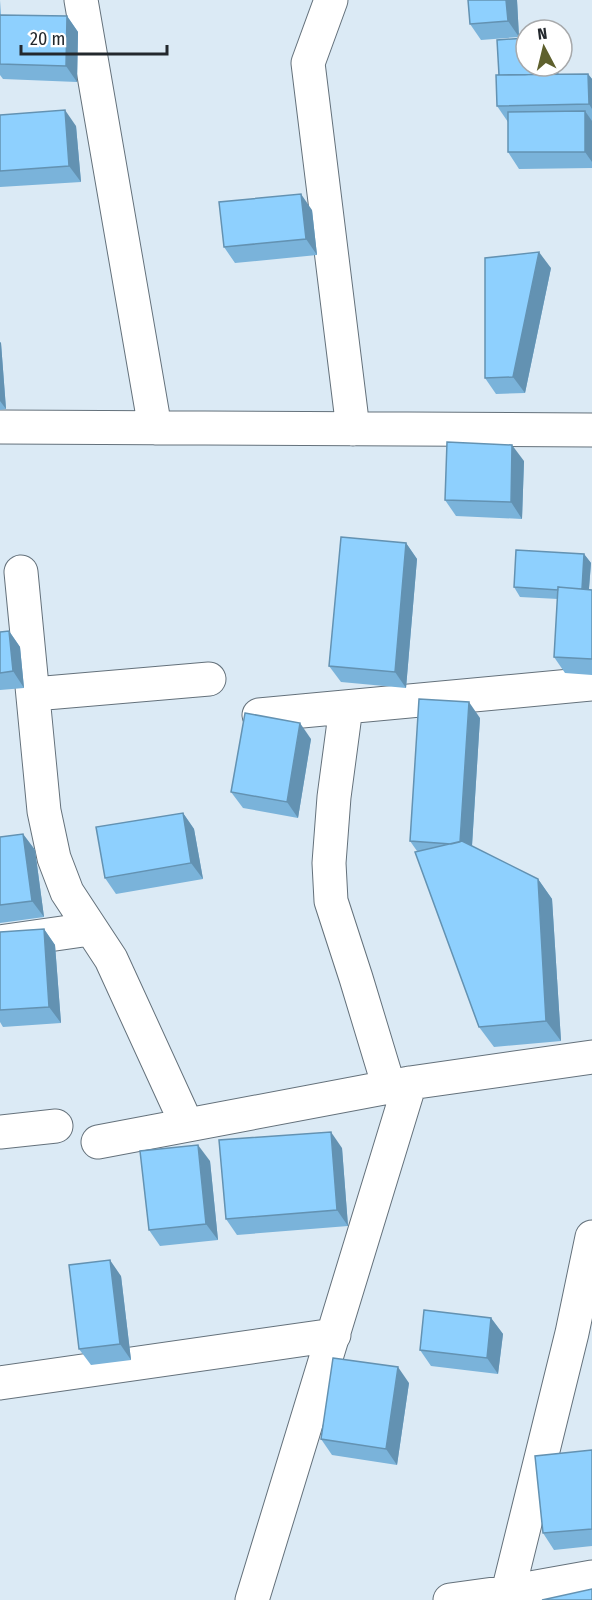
<svg xmlns="http://www.w3.org/2000/svg" width="592" height="1600" font-family="'Fira Sans Condensed',sans-serif">
	<rect width="100%" height="100%" fill="#dbeaf5"/>
	<g fill="none" stroke-linecap="round" stroke-linejoin="round">
		<g stroke="#64717b" stroke-width="35">
			<path id="street" d="M81,0L155,428
				M331,0L308,63L353,429
				M0,427L592,430
				M21,572L44,811L54,858L67,892L111,959L187,1125
				M34,694L209,679
				M346,707L334,797L329,863L331,901L356,978L389,1087
				M259,715L592,684
				M0,942L90,929
				M0,1132L56,1126
				M98,1142L410,1083L592,1057
				M0,1383L334,1335
				M252,1600L410,1083
				M450,1600L508,1592L592,1577
				M506,1600L572,1333L592,1237"/>
		</g>
		<use href="#street" stroke="#fff" stroke-width="33"/>
	</g>
	<path fill="#7ab3da" d="M0,0L1,15L67,16L78,32L77,82L3,79L0,75Z
		M468,0H517L519,37L481,40L470,24Z
		M497,40L558,74H588L592,79V168L519,169L508,152V122L497,106L499,75Z
		M0,115L76,126L81,182L0,187Z
		M312,210L317,255L235,263L224,247Z
		M551,268L525,393L496,394L485,378Z
		M0,342L1,343L6,409L0,410Z
		M524,461L522,519L456,516L445,500Z
		M406,543L417,559L406,688L341,682L329,666Z
		M584,554L591,563L589,589L592,590V675L565,673L554,657L558,599L520,597L514,587Z
		M9,631L20,647L24,688L0,690V632Z
		M480,718L472,846L538,879L552,899L561,1041L494,1047L479,1027L417,851L410,841Z
		M311,739L298,818L243,808L231,792Z
		M183,813L194,829L203,879L116,894L105,878Z
		M23,834L35,850L44,917L0,923V837Z
		M44,929L55,945L61,1023L3,1027L0,1022V932Z
		M342,1148L348,1226L237,1235L226,1219Z
		M210,1161L218,1240L160,1246L149,1230Z
		M121,1276L131,1360L91,1365L79,1349Z
		M491,1318L503,1334L498,1374L431,1366L420,1350Z
		M409,1383L397,1465L332,1455L321,1439Z
		M592,1450V1546L554,1550L543,1533Z"/>
	<path fill="#6392b2" d="M506,0H517L519,37L508,21Z
		M67,16L78,32L77,82L66,66Z
		M552,66H558L559,82L552,73Z
		M588,74L592,79V109L589,104Z
		M65,110L76,126L81,182L69,166Z
		M585,111L592,121V162L585,152Z
		M301,194L312,210L317,255L306,239Z
		M539,252L551,268L525,393L513,377Z
		M0,342L1,343L6,409L0,401Z
		M512,445L524,461L522,519L511,502Z
		M406,543L417,559L406,688L395,672Z
		M584,554L591,563L588,600L582,591Z
		M9,631L20,647L24,688L13,671Z
		M469,702L480,718L471,861L460,845Z
		M300,723L311,739L298,818L287,802Z
		M183,813L194,829L203,879L191,863Z
		M23,834L35,850L44,917L32,901Z
		M538,879L552,899L561,1041L546,1021Z
		M44,929L55,945L61,1023L49,1007Z
		M331,1132L342,1148L348,1226L337,1210Z
		M198,1145L210,1161L218,1240L206,1224Z
		M110,1260L121,1276L131,1360L120,1344Z
		M491,1318L503,1334L498,1374L487,1358Z
		M398,1367L409,1383L397,1465L386,1449Z"/>
	<path fill="#8ed0fe" stroke="#6392b2" stroke-width="1.5" d="M468,0H506L508,21L470,24Z
		M0,15L67,16L66,66L0,64Z
		M526,38V66H552V73L525,75H499L497,40Z
		M588,74L589,104L497,106L496,75Z
		M65,110L69,166L0,171V115Z
		M585,111V152H508V112Z
		M301,194L306,239L224,247L219,202Z
		M539,252L513,377L485,378V258Z
		M447,442L512,445L511,502L445,500Z
		M341,537L406,543L395,672L329,666Z
		M516,550L584,554L582,589L558,587V590L514,587Z
		M558,587L592,590V659L554,657Z
		M9,631L13,671L0,673V632Z
		M419,699L469,702L460,842L451,844L410,841Z
		M245,713L300,723L287,802L231,792Z
		M183,813L191,863L105,878L96,827Z
		M23,834L32,901L0,905V837Z
		M462,841L538,879L546,1021L479,1027L415,852Z
		M44,929L49,1007L0,1010V932Z
		M331,1132L337,1210L226,1219L219,1140Z
		M198,1145L206,1224L149,1230L140,1151Z
		M110,1260L120,1344L79,1349L69,1265Z
		M424,1310L491,1318L487,1358L420,1350Z
		M333,1358L398,1367L386,1449L321,1439Z
		M592,1450V1529L543,1533L535,1456Z
		M592,1589V1600H542Z"/>
	<g transform="translate(544 48) rotate(353)"><circle r="28" fill="#ffffff" stroke="#a7a9ab" stroke-width="1.5"/>
	<path d="M0-4.5L10 22L0 15L-10 22Z" fill="#5e602d"/>
	<text y="-9" font-size="16" font-weight="bold" text-anchor="middle" fill="#23282d">N</text>
	</g>
	<path d="M21 45v9h146v-9" fill="none" stroke="#23282d" stroke-width="3"/>
	<text x="30" y="45" font-size="18" fill="#23282d" stroke="#ffffff" stroke-width="4.5" paint-order="stroke">20 m</text>
</svg>
